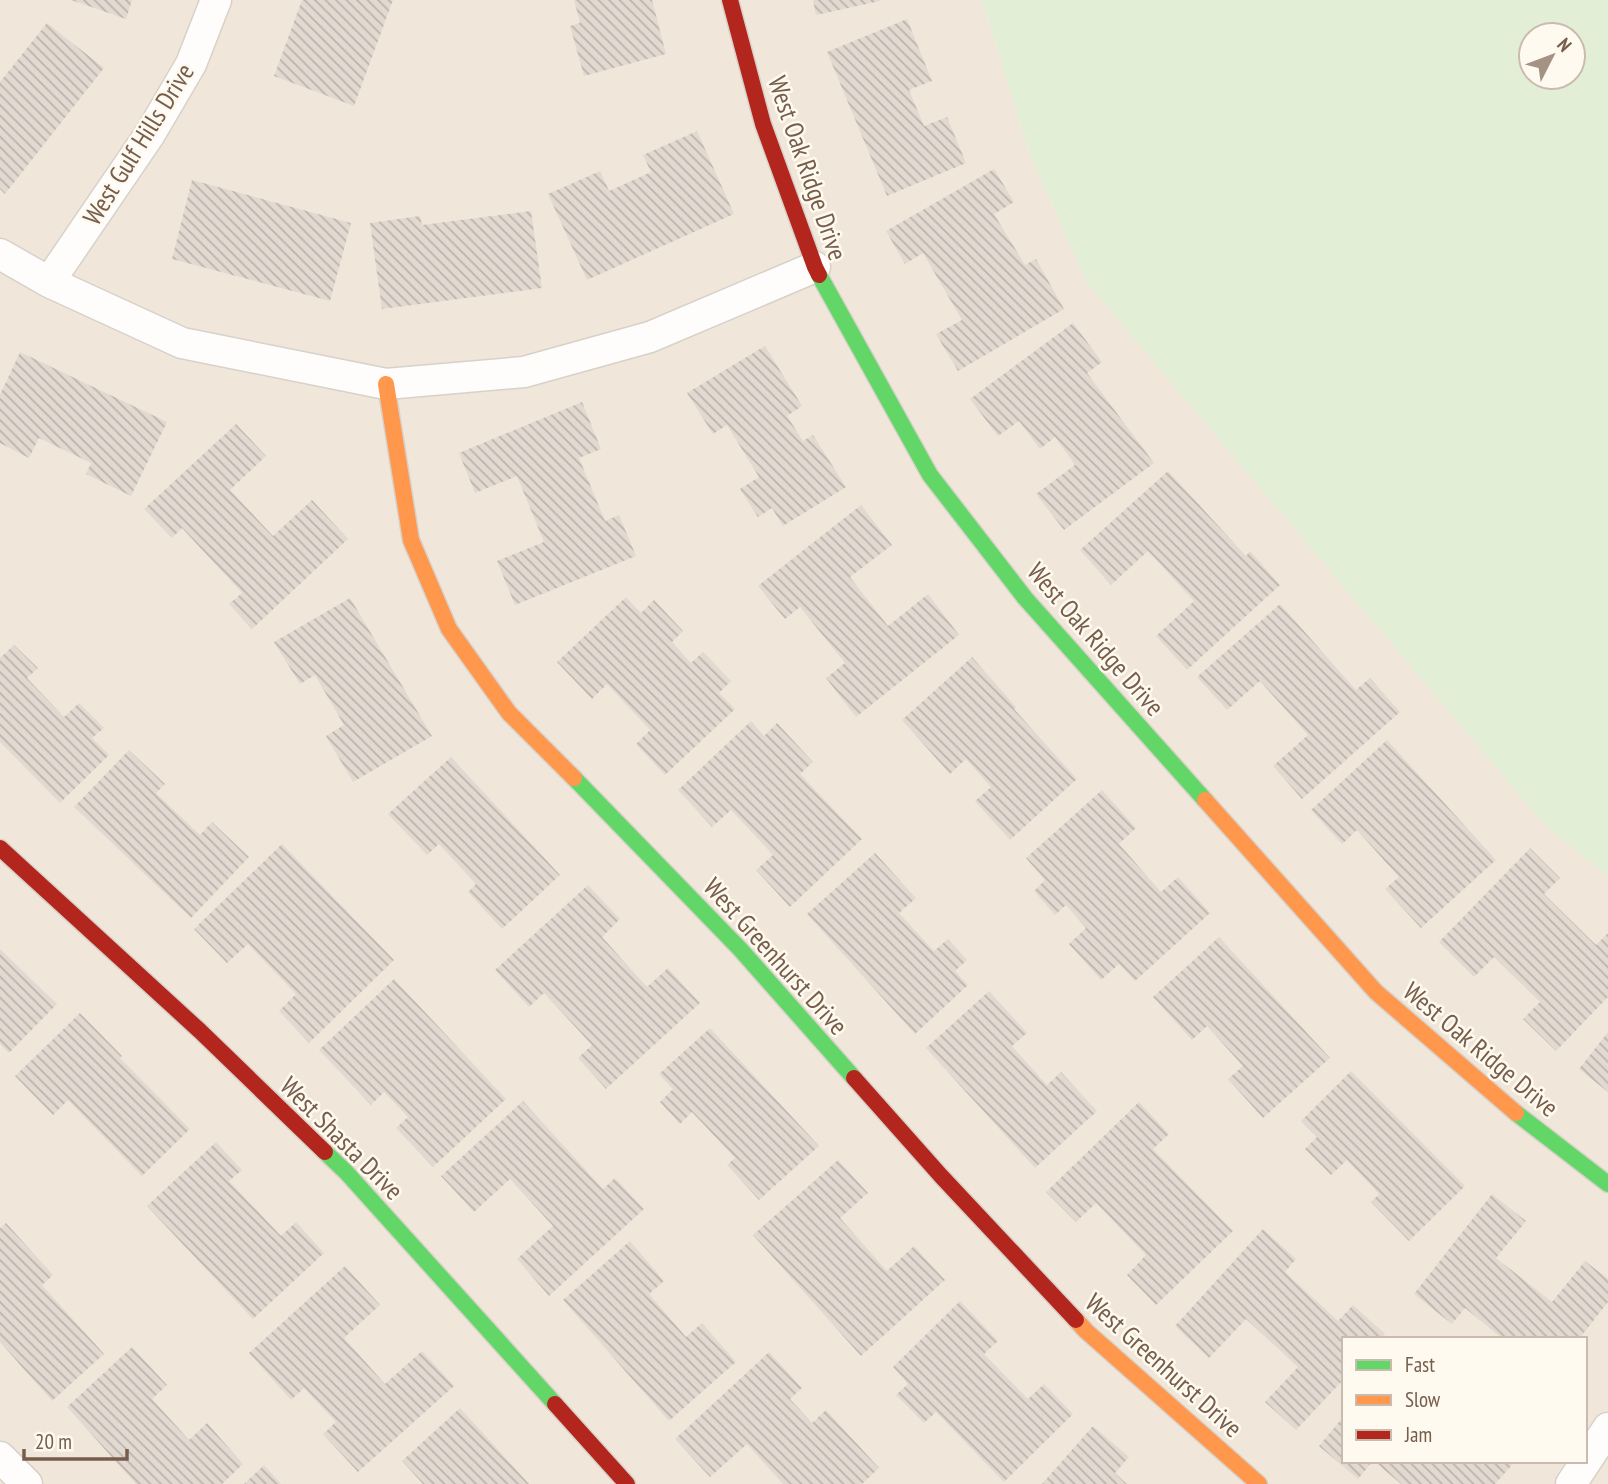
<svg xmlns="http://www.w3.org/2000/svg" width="1608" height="1484" font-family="'PT Sans Narrow',sans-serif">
	<defs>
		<pattern id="building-back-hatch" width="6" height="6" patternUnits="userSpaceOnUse" patternTransform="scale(1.75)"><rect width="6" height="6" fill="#e2dad1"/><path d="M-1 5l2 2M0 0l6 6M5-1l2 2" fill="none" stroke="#bcb4ac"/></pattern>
	</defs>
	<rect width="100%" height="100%" fill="#f7f4ec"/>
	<path fill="#f0e7da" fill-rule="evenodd" d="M0,0H982L1030,155L1087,283L1544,824L1608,876V1484H0ZM1344,1339H1585V1461H1344Z"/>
	<path fill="#e3eed7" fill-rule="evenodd" d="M982,0H1608V876L1544,824L1087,283L1030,155ZM1531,35H1573V77H1531Z"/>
	<path fill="url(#building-back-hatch)" d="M71,0H132L126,19Z
		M302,0H393L354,106L274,76Z
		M574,0H652L666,54L584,76L570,26L580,23Z
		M813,0H880V1L816,15Z
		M907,19L932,81L909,90L924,126L947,117L966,163L887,196L827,52Z
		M47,23L104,68L5,194L0,189V82Z
		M697,131L734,214L587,280L548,194L600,171L609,191L651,172L643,155Z
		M994,169L1014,202L994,214L1025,265L1036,259L1064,309L958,371L936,334L962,320L923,253L905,264L886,231Z
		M192,180L351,223L330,301L172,259Z
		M531,211L542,288L382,309L370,223L420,216L422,225Z
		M1073,323L1102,362L1087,373L1154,463L1064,530L1036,494L1075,465L1055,437L1040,449L1019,421L998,436L970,399Z
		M765,346L802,406L787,416L803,441L813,435L846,487L783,526L772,508L758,517L740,489L759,477L727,425L713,434L687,393Z
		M20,352L167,422L131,496L86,474L91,463L39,438L29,458L0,443V395Z
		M582,402L601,449L579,458L605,521L619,515L636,556L515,605L497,561L544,542L517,476L475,493L459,453Z
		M236,424L266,456L230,490L273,536L312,500L348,539L252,629L229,604L242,593L182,528L172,538L144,509Z
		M1168,471L1246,556L1250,551L1280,585L1187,670L1156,636L1194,601L1148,551L1111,585L1080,550Z
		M861,505L892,545L850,577L888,626L928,594L959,635L856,717L826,678L845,663L800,607L785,619L758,586Z
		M626,597L641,613L654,600L683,631L672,642L691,663L703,652L731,681L719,693L735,709L665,775L636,744L650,730L607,684L592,699L557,662Z
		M350,598L432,736L353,782L326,736L344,725L315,675L300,684L274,642Z
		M1280,604L1356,690L1370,678L1400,712L1302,799L1273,766L1308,735L1260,681L1227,710L1197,677Z
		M14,645L38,668L27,678L64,717L79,703L104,728L92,738L109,755L60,803L0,742V658Z
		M972,657L1016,707L1014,709L1077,779L1010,840L975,801L991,787L966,759L950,774L902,720Z
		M751,721L764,736L777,723L813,762L800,774L862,839L790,907L756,870L773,855L731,810L712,827L678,790Z
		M1387,740L1496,860L1421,928L1385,889L1399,877L1357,830L1342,844L1311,810Z
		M129,750L165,784L156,793L200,835L212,822L249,857L191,918L74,807Z
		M451,757L560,875L502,929L468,892L476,884L439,844L427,855L388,814Z
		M1102,790L1136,828L1119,844L1161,892L1178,877L1210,913L1135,981L1119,964L1101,980L1069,944L1086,928L1066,905L1055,915L1034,891L1045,880L1026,858Z
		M282,844L394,960L309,1043L279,1011L296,994L248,944L227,963L194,929Z
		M1530,848L1560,878L1544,894L1596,945L1608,933V997L1556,1051L1523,1019L1540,1002L1494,957L1474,977L1439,942Z
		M875,853L916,898L899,913L934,951L948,939L967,960L955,971L968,985L915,1034L807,914Z
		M588,885L620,919L602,937L647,987L668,968L700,1003L606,1089L578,1058L592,1045L544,993L529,1007L495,970Z
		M1219,937L1330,1058L1263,1118L1228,1079L1243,1066L1207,1026L1192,1040L1153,997Z
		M0,949L57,1004L9,1053L0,1044Z
		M394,979L506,1099L433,1167L396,1128L408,1117L384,1092L371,1105L319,1050Z
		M989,991L1027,1033L1012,1046L1047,1085L1061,1072L1097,1111L1035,1168L926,1048Z
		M80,1013L122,1056L120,1058L190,1129L142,1176L68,1100L53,1115L15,1076Z
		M710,1028L819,1146L759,1200L727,1165L735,1158L692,1112L680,1124L660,1102L673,1089L659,1074Z
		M1608,1032V1092L1579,1069Z
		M1351,1071L1465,1186L1409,1241L1371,1202L1379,1194L1347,1160L1331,1175L1305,1149L1317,1137L1301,1121Z
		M523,1101L603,1189L615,1178L644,1209L549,1296L517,1259L553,1226L510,1179L474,1212L441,1176Z
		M1139,1102L1169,1134L1153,1149L1233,1231L1156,1305L1127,1275L1146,1255L1096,1203L1076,1222L1046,1192Z
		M216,1142L242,1170L229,1181L281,1236L296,1222L324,1253L253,1319L147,1206Z
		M838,1160L868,1193L840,1218L887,1271L914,1246L945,1280L861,1356L753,1235Z
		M1492,1194L1526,1221L1496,1258L1552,1302L1585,1261L1608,1279V1302L1579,1339H1503L1465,1308L1452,1324L1414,1294Z
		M6,1223L53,1275L42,1285L104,1354L52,1401L0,1342V1228Z
		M1263,1229L1296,1259L1285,1272L1338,1321L1353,1305L1385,1334L1380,1339H1344V1379L1296,1430L1265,1402L1298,1367L1246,1319L1209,1358L1175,1326Z
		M630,1241L664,1281L649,1294L686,1337L702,1323L736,1362L669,1421L563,1300Z
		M345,1266L380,1305L344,1338L385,1384L422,1351L454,1386L358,1472L323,1434L336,1422L304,1388L291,1400L249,1353Z
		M960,1301L998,1341L984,1354L1028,1399L1044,1384L1073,1414L1004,1482L936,1412L924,1423L896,1395L908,1384L893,1367Z
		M132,1347L167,1385L152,1399L189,1440L207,1423L243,1464L222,1484H136L67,1407Z
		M769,1352L802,1388L790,1399L812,1423L826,1410L879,1468L862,1484H783L747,1444L710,1477L675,1439Z
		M460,1408L529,1484H423L402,1461Z
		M1344,1416V1461H1373L1358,1479L1319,1446Z
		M1093,1426L1129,1457L1115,1473L1127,1484H1042Z
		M1374,1461H1507L1512,1465L1495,1484H1401Z
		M264,1465L281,1484H244Z"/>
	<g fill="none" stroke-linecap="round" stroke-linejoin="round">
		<g stroke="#d7d1ca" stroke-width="33">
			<path id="street" d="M0,254L49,282L182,343L386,384L524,372L650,337L815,267
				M49,282L150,134L191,64L216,0
				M0,1457L27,1484
				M1571,1484L1608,1428"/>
		</g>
		<g stroke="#d8d1ca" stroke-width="19">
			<path id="fast" d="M819,275L930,475L1025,598L1205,800
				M574,778L740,949L854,1078
				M1516,1113L1608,1184
				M325,1152L346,1172L555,1404"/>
		</g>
		<g stroke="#d8d1ca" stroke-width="19">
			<path id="slow" d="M386,384L411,540L449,629L509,713L574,778
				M1205,800L1376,992L1516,1113
				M1076,1320L1086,1331L1259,1484"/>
		</g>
		<g stroke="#d8d1ca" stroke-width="19">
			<path id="jam" d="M730,0L763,124L815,267L819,275
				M0,848L200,1031L325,1152
				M854,1078L941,1176L1076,1320
				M555,1404L627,1484"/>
		</g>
		<use href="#street" stroke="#fefdfc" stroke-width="30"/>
		<use href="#fast" stroke="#63d668" stroke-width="16"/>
		<use href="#slow" stroke="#ff974d" stroke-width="16"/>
		<use href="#jam" stroke="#b3261e" stroke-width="16"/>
	</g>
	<g text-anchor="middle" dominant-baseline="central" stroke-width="5" stroke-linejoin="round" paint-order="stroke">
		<g font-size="26" fill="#775e4c" stroke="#fffaef">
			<text transform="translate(138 144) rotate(-58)">West Gulf Hills Drive</text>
			<text transform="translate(808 168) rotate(71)">West Oak Ridge Drive</text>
			<text transform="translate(1096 639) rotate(49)">West Oak Ridge Drive</text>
			<text transform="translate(776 956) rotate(48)">West Greenhurst Drive</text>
			<text transform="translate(1481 1049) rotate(40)">West Oak Ridge Drive</text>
			<text transform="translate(342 1138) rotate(45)">West Shasta Drive</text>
			<text transform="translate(1164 1365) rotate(42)">West Greenhurst Drive</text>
		</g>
	</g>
	<rect x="1342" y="1337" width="245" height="126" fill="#fffaef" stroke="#c9bcae" stroke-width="2"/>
	<rect x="1356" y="1360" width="35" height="10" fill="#63d668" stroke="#c9bcae" stroke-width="2"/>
	<text x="1405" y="1372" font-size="21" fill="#775e4c">Fast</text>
	<rect x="1356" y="1395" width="35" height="10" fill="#ff974d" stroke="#c9bcae" stroke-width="2"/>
	<text x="1405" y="1407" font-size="21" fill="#775e4c">Slow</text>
	<rect x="1356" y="1430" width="35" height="10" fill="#b3261e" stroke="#c9bcae" stroke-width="2"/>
	<text x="1405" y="1442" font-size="21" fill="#775e4c">Jam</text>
	<g transform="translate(1552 56) rotate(48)"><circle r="33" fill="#fffaef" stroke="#c9bcae" stroke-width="2"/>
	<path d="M0-5L12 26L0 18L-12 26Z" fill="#a49284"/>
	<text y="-10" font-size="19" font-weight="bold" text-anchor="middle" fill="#775e4c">N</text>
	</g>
	<path d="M24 1449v10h103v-10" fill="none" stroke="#775e4c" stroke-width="3.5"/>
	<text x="35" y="1449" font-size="21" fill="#775e4c" stroke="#fffaef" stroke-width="5" paint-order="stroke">20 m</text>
</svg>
